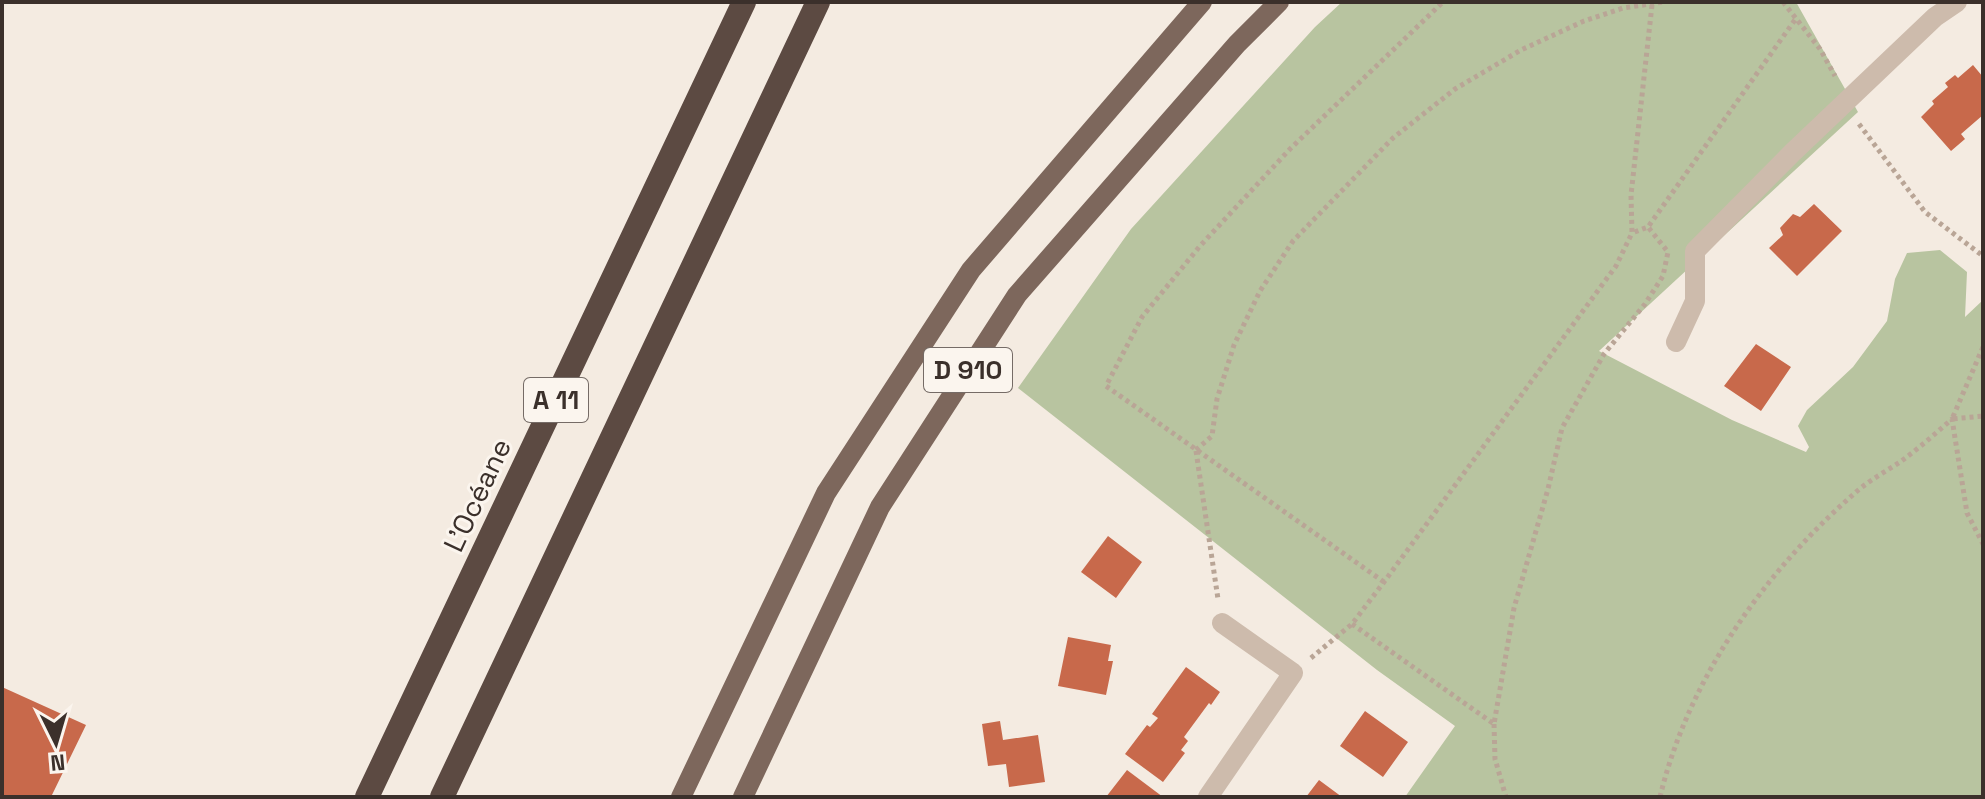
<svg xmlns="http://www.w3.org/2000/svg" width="1985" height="799" font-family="'Space Grotesk',sans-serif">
	<rect width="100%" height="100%" fill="#f4ebe1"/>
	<path fill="#b8c4a0" d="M1342,2H1796L1858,112L1599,351L1732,420L1806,452L1809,447L1798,426L1807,410L1853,367L1887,321L1895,279L1907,253L1940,250L1967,272L1965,317L1983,300V797H1405L1455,726L1377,670L1018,388L1131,229L1315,27Z"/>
	<path fill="#c8694b" d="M1973,65L1983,77V115L1961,134L1965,139L1951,151L1921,117L1934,104L1932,101L1948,87L1945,83L1955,75L1958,78Z
		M1814,204L1842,231L1797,276L1769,248L1783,235L1780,228L1793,214L1800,217Z
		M1756,344L1791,367L1761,411L1724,386Z
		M1108,536L1142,562L1116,598L1081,572Z
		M1068,637L1111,645L1108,661H1113L1106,695L1058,686Z
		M1186,667L1220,692L1211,705L1209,703L1184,737L1188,741L1181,750L1185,753L1163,782L1125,754L1147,725L1150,727L1158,718L1152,714Z
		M2,687L86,725L51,797H2Z
		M1365,711L1408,742L1383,777L1340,746Z
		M1000,721L1003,740L1038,735L1045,782L1009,787L1006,764L988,766L982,724Z
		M1127,770L1163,797H1106Z
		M1319,780L1342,797H1306Z"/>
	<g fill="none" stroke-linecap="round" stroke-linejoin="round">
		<path stroke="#b9a596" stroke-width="5" stroke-dasharray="4 4" stroke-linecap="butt" d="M1783,2L1820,49L1835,76
			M1652,5L1631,195L1632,233L1648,227L1797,17
			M1859,124L1925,212L1983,256
			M1983,347L1952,419L1983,416
			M1196,450L1212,436L1217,399L1234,345L1260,291L1293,241L1393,138L1455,89L1521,50L1584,21L1623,8L1664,2
			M1196,451L1218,599
			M1384,582L1106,386L1142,317L1200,246L1290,149L1443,2
			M1352,624L1494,724L1514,608L1548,489L1562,428L1604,354L1645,304L1663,276L1668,252L1648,227
			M1311,658L1352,624L1384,582L1616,266L1632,233
			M1494,724L1495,759L1506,797
			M1660,797C1688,680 1764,572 1855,493C1868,481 1885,472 1900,462C1918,449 1935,434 1952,419L1967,513L1983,544"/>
		<path stroke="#cdbbac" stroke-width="20" d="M1676,342L1695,301V251L1792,153L1935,17L1957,2
			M1208,797L1293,673L1222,623"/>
		<path stroke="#7d675c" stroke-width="20" d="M681,797L826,493L971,270L1202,2
			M743,797L880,507L1017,295L1237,44L1279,2"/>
		<path stroke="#5c4a42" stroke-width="24" d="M367,797L744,2
			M442,797L818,2"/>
	</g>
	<g text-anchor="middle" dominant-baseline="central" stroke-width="6" stroke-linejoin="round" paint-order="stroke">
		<g fill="#fbf5ee" stroke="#756b66" stroke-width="2">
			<rect x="924" y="348" width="88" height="44" rx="6"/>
			<rect x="524" y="378" width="64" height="44" rx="6"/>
		</g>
		<g font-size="26" font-weight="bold" fill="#3b302b">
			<text x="968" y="370">D 910</text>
			<text x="556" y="400">A 11</text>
		</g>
		<g font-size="28" fill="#3b302b" stroke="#fbf5ee">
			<text transform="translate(477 495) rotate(-65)">L’Océane</text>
		</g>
	</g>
	<rect width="1985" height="799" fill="none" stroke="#3b302b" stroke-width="8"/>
	<g transform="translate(56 743) rotate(175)" stroke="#fbf5ee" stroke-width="6" paint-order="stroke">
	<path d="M0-6L14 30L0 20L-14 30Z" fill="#3b302b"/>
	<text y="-12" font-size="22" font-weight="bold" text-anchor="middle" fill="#3b302b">N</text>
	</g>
</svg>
